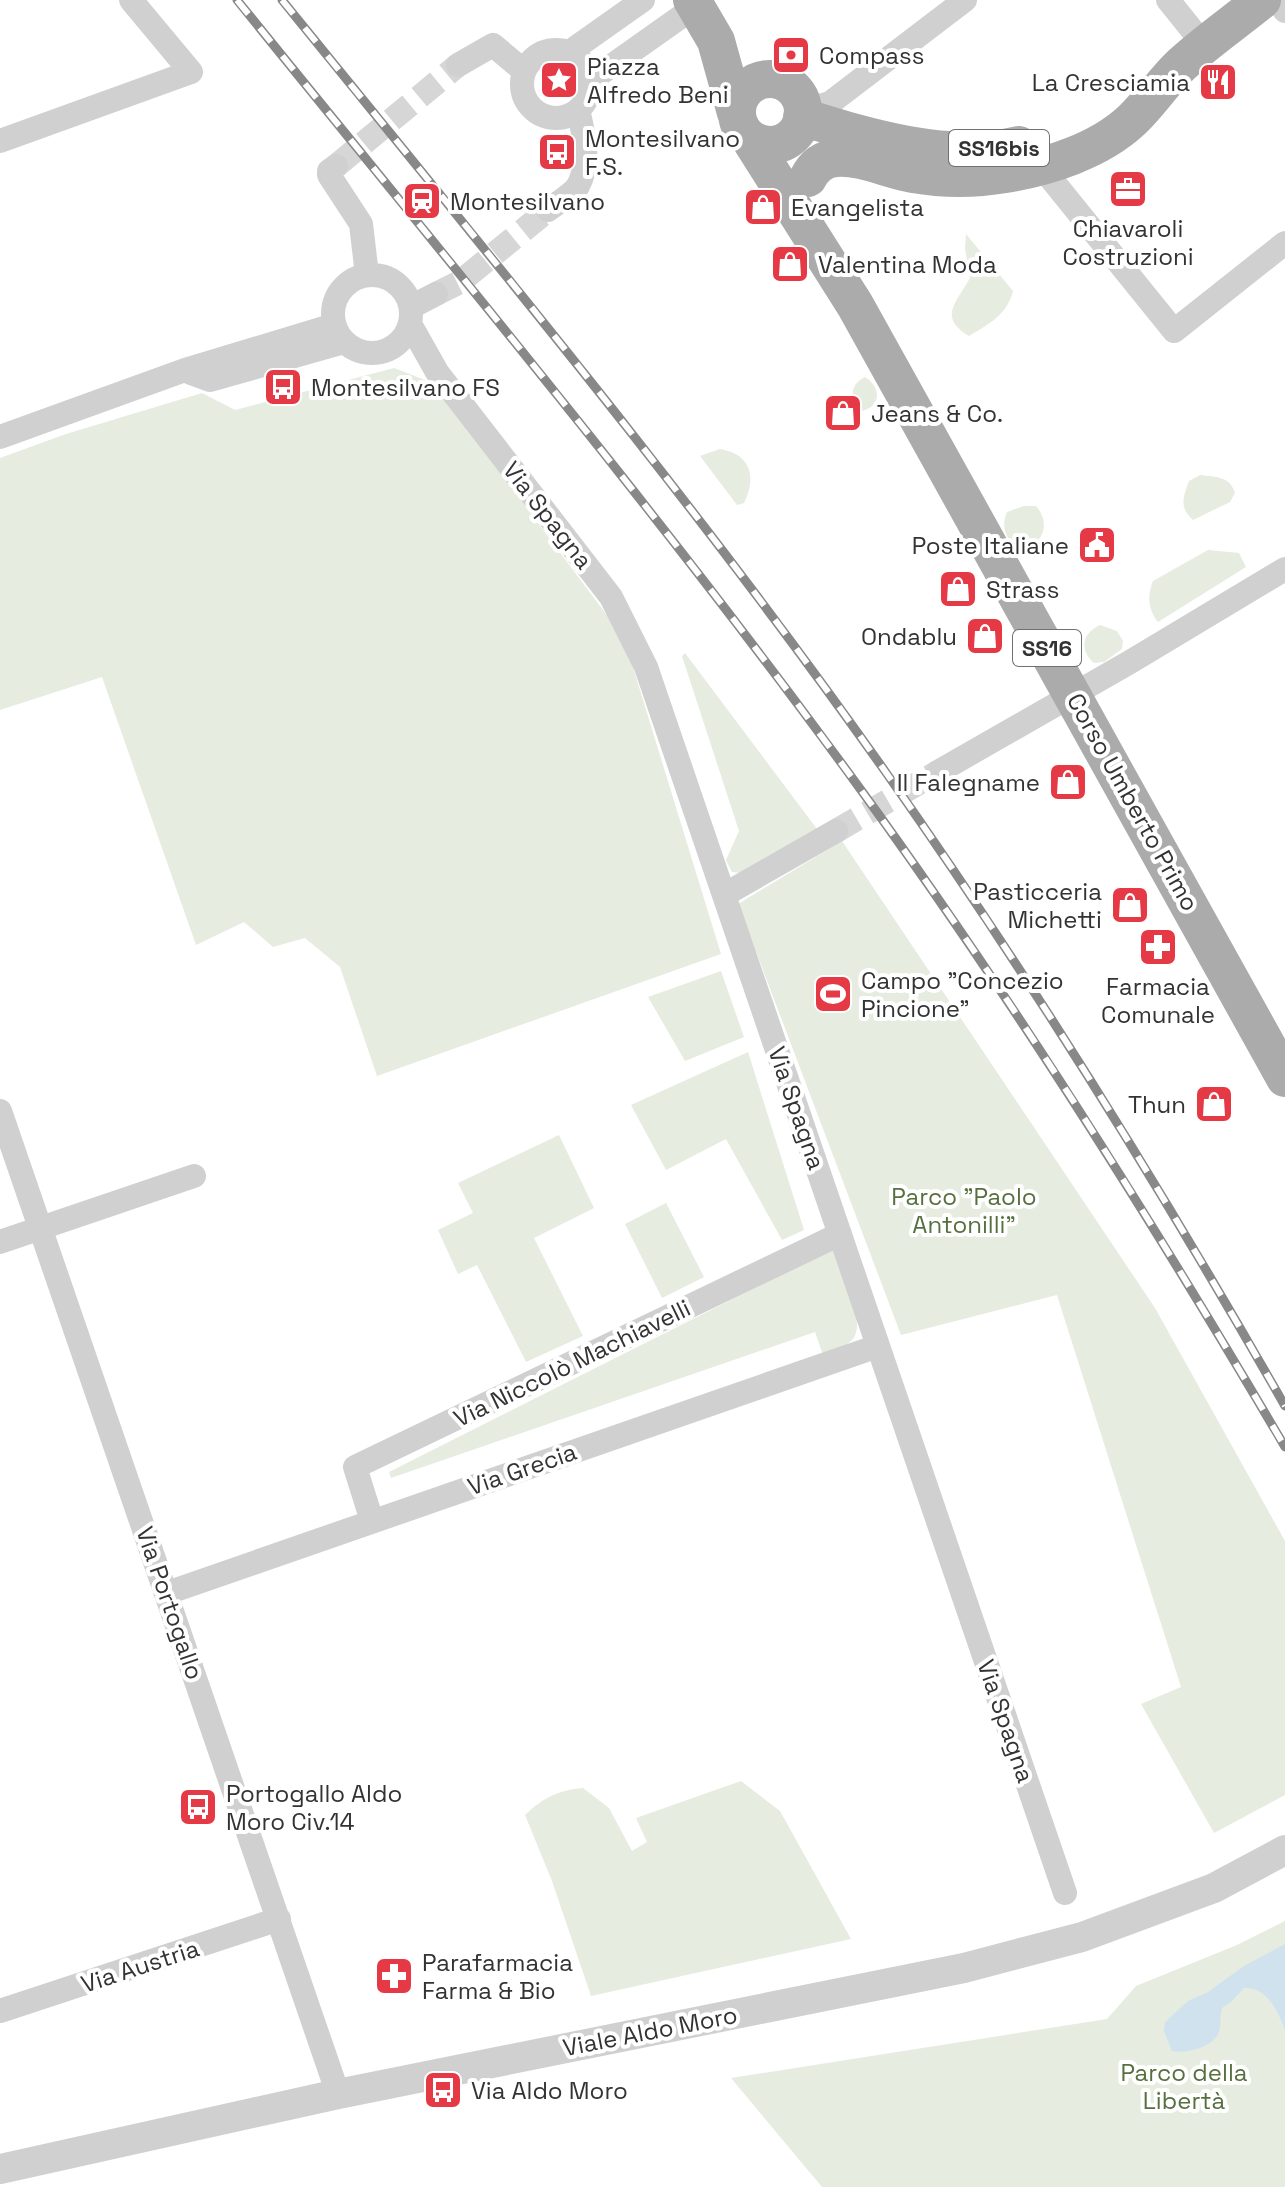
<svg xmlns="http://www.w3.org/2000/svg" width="1285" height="2187" font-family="'Space Grotesk',sans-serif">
	<rect width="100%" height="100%" fill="#fff"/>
	<path fill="#e6ecdf" d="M966,234L1013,291C1007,315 989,324 969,336C937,317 957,302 970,278L965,248Z
		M394,368L433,383L624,638L721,954L377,1076L340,967L305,938L273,947L244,922L196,945L102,677L0,710V458L66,434L202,393L235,410Z
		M865,377C881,387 882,406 862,411C849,400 849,385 865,377Z
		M720,449C751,454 757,477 744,503L737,505L700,456Z
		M1200,475C1216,477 1230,476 1235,493L1230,502L1193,520C1179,508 1183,497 1189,481Z
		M1024,506H1036C1053,525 1041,550 1016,548C1005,536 1001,527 1007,512Z
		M1208,550L1239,553L1246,567L1158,622C1148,609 1147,596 1153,581Z
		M1100,625L1117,631L1123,641L1122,649L1104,662L1094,663C1079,650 1082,633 1100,625Z
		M685,653L817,829L741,873L732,872L726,860L739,831L682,656Z
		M842,841L1155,1308L1285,1541V1795L1214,1833L1141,1704L1181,1687L1057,1295L901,1335L738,904Z
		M721,971L744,1037L685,1061L648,997Z
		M748,1052L804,1230L782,1240L726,1139L666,1170L631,1105Z
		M559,1135L594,1208L534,1238L583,1336L526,1362L477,1265L458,1274L438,1230L473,1213L458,1183Z
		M666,1203L704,1277L662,1298L625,1224Z
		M834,1248C841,1267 868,1325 852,1340C846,1347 832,1351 823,1355L815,1332L391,1478L389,1472Z
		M741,1781L780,1811L851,1939L591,1996L552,1881L525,1815C543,1798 558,1790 583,1788L609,1808L632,1851L647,1842L636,1818Z
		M1285,1921V2187H822L731,2078L1107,2019L1136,1986L1237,1945Z"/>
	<path fill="#cfe2ee" d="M1285,1944V2030C1278,2012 1267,1986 1244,1988L1231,2002L1222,2008C1220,2015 1221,2021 1220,2028C1217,2047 1187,2054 1172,2051L1164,2031L1165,2022L1188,2001L1208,1992L1244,1966Z"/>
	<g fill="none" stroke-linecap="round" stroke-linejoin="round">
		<path stroke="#d6d6d6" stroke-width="24" stroke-dasharray="24 12" stroke-linecap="butt" d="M336,166L458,65
			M436,294L460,282L548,210
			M836,831L938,772"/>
		<path stroke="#d0d0d0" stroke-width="24" d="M1168,0L1205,46
			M1277,0L1285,11
			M522 84a34 34 0 1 1 68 0a34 34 0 1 1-68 0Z
			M568,53L643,0
			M458,65L493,45L524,71
			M590,81L696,6
			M803,110L830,103L965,0
			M0,141L191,72L131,0
			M336,166L329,171V175L361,224L367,275
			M1036,167L1048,175L1174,331L1285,243
			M548,210C557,203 572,195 578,186C591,162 584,134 578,110
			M333 314a39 39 0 1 1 78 0a39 39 0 1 1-78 0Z
			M411,307L436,294
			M410,324L437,372L611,597L646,667L1065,1893
			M191,373L210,380L344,342
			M0,437L185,370L334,325
			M938,772L1130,662L1285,569
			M724,895L836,831
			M0,1111L338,2094
			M0,1242L194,1176
			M372,1521L355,1467L840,1234
			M167,1593L878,1346
			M0,2011L279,1919"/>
		<path stroke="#d0d0d0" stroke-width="30" d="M0,2169L338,2094L964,1968L1082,1937L1214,1888L1285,1850"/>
		<path stroke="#ababab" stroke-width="38" d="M692,0L716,41L736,113
			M737 112a33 33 0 1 1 66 0a33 33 0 1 1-66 0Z
			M802,117C870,138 948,162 1019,145
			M750,139L855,305L1285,1078
			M808,178C814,166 823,159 836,158C862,156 888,170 913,174C942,179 976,179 1005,174C1048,167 1099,151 1132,120C1150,103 1163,82 1181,65C1206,42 1235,22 1262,0"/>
		<g stroke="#888" stroke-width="9">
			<path id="rail" d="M237,0C448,261 664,519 861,790C1015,1002 1153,1222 1285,1447
				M282,0C488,254 698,506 887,774C1030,977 1162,1190 1285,1406"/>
		</g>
		<use href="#rail" stroke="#fff" stroke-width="6" stroke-dasharray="18" stroke-linecap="butt"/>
	</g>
	<defs>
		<g id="bank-square" transform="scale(2)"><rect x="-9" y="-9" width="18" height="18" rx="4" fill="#e63946" stroke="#fff"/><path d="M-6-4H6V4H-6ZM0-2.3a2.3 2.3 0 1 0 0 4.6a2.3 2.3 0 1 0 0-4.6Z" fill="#fff"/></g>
		<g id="sight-square" transform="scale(2)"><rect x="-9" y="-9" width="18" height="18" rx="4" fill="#e63946" stroke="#fff"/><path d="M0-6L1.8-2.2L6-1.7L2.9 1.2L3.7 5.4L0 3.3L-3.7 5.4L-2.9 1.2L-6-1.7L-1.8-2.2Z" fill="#fff"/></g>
		<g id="restaurant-square" transform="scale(2)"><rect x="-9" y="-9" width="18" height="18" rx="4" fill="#e63946" stroke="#fff"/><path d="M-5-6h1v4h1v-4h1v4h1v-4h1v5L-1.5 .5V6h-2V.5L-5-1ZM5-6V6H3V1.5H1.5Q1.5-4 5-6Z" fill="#fff"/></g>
		<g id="bus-square" transform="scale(2)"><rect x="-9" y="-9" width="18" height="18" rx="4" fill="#e63946" stroke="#fff"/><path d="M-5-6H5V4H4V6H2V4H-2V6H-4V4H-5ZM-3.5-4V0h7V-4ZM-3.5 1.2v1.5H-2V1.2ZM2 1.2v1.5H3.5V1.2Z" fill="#fff"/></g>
		<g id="office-square" transform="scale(2)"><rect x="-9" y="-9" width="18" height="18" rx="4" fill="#e63946" stroke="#fff"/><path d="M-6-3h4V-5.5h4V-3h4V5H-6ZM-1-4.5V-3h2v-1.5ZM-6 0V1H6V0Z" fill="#fff"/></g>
		<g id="station-square" transform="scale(2)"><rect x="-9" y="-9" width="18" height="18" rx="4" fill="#e63946" stroke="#fff"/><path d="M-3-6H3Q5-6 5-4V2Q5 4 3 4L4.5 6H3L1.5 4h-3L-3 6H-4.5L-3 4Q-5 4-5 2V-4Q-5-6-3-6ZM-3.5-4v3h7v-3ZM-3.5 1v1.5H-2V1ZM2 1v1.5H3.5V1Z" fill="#fff"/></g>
		<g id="shop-square" transform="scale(2)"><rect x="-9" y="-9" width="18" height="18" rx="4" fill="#e63946" stroke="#fff"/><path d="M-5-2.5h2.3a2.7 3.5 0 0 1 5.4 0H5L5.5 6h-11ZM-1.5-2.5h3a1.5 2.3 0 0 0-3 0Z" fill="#fff"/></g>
		<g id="civic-square" transform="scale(2)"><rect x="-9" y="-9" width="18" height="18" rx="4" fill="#e63946" stroke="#fff"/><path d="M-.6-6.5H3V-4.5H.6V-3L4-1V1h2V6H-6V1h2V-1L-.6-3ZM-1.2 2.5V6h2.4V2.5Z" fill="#fff"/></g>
		<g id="pharmacy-square" transform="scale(2)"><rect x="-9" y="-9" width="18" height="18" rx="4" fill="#e63946" stroke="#fff"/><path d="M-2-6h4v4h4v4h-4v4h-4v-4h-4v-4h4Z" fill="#fff"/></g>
		<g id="stadium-square" transform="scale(2)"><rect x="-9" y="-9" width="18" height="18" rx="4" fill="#e63946" stroke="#fff"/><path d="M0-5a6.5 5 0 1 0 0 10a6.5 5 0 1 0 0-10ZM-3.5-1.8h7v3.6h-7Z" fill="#fff"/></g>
	</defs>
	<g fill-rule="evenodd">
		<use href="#bank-square" x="791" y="55"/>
		<use href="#sight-square" x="559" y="80"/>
		<use href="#restaurant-square" x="1218" y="82"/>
		<use href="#bus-square" x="557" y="152"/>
		<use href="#office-square" x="1128" y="189"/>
		<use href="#station-square" x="422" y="201"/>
		<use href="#shop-square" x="763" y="207"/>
		<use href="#shop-square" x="790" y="264"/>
		<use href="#bus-square" x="283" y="387"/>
		<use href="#shop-square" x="843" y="413"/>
		<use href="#civic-square" x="1097" y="545"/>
		<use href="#shop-square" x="958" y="589"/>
		<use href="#shop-square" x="985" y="636"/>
		<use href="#shop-square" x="1068" y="782"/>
		<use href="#shop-square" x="1130" y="905"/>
		<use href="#pharmacy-square" x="1158" y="947"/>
		<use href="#stadium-square" x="833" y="994"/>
		<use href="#shop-square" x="1214" y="1104"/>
		<use href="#bus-square" x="198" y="1807"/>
		<use href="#pharmacy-square" x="394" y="1976"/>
		<use href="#bus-square" x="443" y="2090"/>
	</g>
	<g text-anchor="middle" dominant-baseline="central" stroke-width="8" stroke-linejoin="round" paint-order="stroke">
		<g fill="#fff" stroke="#707070" stroke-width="2">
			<rect x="949" y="130" width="100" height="36" rx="6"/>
			<rect x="1013" y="630" width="68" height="36" rx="6"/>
		</g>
		<g font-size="22" font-weight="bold" fill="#333">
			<text x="999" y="148">SS16bis</text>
			<text x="1047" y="648">SS16</text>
		</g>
		<g font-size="24" fill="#333" stroke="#fff" text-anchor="start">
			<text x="819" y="55">Compass</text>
			<text x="587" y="66">Piazza<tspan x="587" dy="28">Alfredo Beni</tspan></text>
			<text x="1190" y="82" text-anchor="end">La Cresciamia</text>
			<text x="585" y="138">Montesilvano<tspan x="585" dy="28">F.S.</tspan></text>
			<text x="450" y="201">Montesilvano</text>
			<text x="791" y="207">Evangelista</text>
			<text x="1128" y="228" text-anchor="middle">Chiavaroli<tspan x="1128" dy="28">Costruzioni</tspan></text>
			<text x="818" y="264">Valentina Moda</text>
			<text x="311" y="387">Montesilvano FS</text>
			<text x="871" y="413">Jeans &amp; Co.</text>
			<text x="1069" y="545" text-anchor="end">Poste Italiane</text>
			<text x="986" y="589">Strass</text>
			<text x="957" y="636" text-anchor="end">Ondablu</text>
			<text x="1040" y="782" text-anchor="end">Il Falegname</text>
			<text x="1102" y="891" text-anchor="end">Pasticceria<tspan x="1102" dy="28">Michetti</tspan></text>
			<text x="861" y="980">Campo "Concezio<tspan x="861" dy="28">Pincione"</tspan></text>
			<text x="1158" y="986" text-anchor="middle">Farmacia<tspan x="1158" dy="28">Comunale</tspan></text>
			<text x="1186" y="1104" text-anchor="end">Thun</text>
			<text x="226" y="1793">Portogallo Aldo<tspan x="226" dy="28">Moro Civ.14</tspan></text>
			<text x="422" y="1962">Parafarmacia<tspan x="422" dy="28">Farma &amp; Bio</tspan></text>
			<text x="471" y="2090">Via Aldo Moro</text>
		</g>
		<g font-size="24" fill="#333" stroke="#fff">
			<text transform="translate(548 515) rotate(52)">Via Spagna</text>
			<text transform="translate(1133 802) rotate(61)">Corso Umberto Primo</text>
			<text transform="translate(797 1108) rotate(71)">Via Spagna</text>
			<text transform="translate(572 1363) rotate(-26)">Via Niccolò Machiavelli</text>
			<text transform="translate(522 1469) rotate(-19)">Via Grecia</text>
			<text transform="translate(170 1603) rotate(71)">Via Portogallo</text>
			<text transform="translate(1006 1721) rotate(71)">Via Spagna</text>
			<text transform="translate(140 1966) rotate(-18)">Via Austria</text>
			<text transform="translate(650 2031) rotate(-11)">Viale Aldo Moro</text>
		</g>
		<g font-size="24" fill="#56703f" stroke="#fff">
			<text x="964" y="1196">Parco "Paolo<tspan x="964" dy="28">Antonilli"</tspan></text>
			<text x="1184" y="2072">Parco della<tspan x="1184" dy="28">Libertà</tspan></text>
		</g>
	</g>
</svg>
